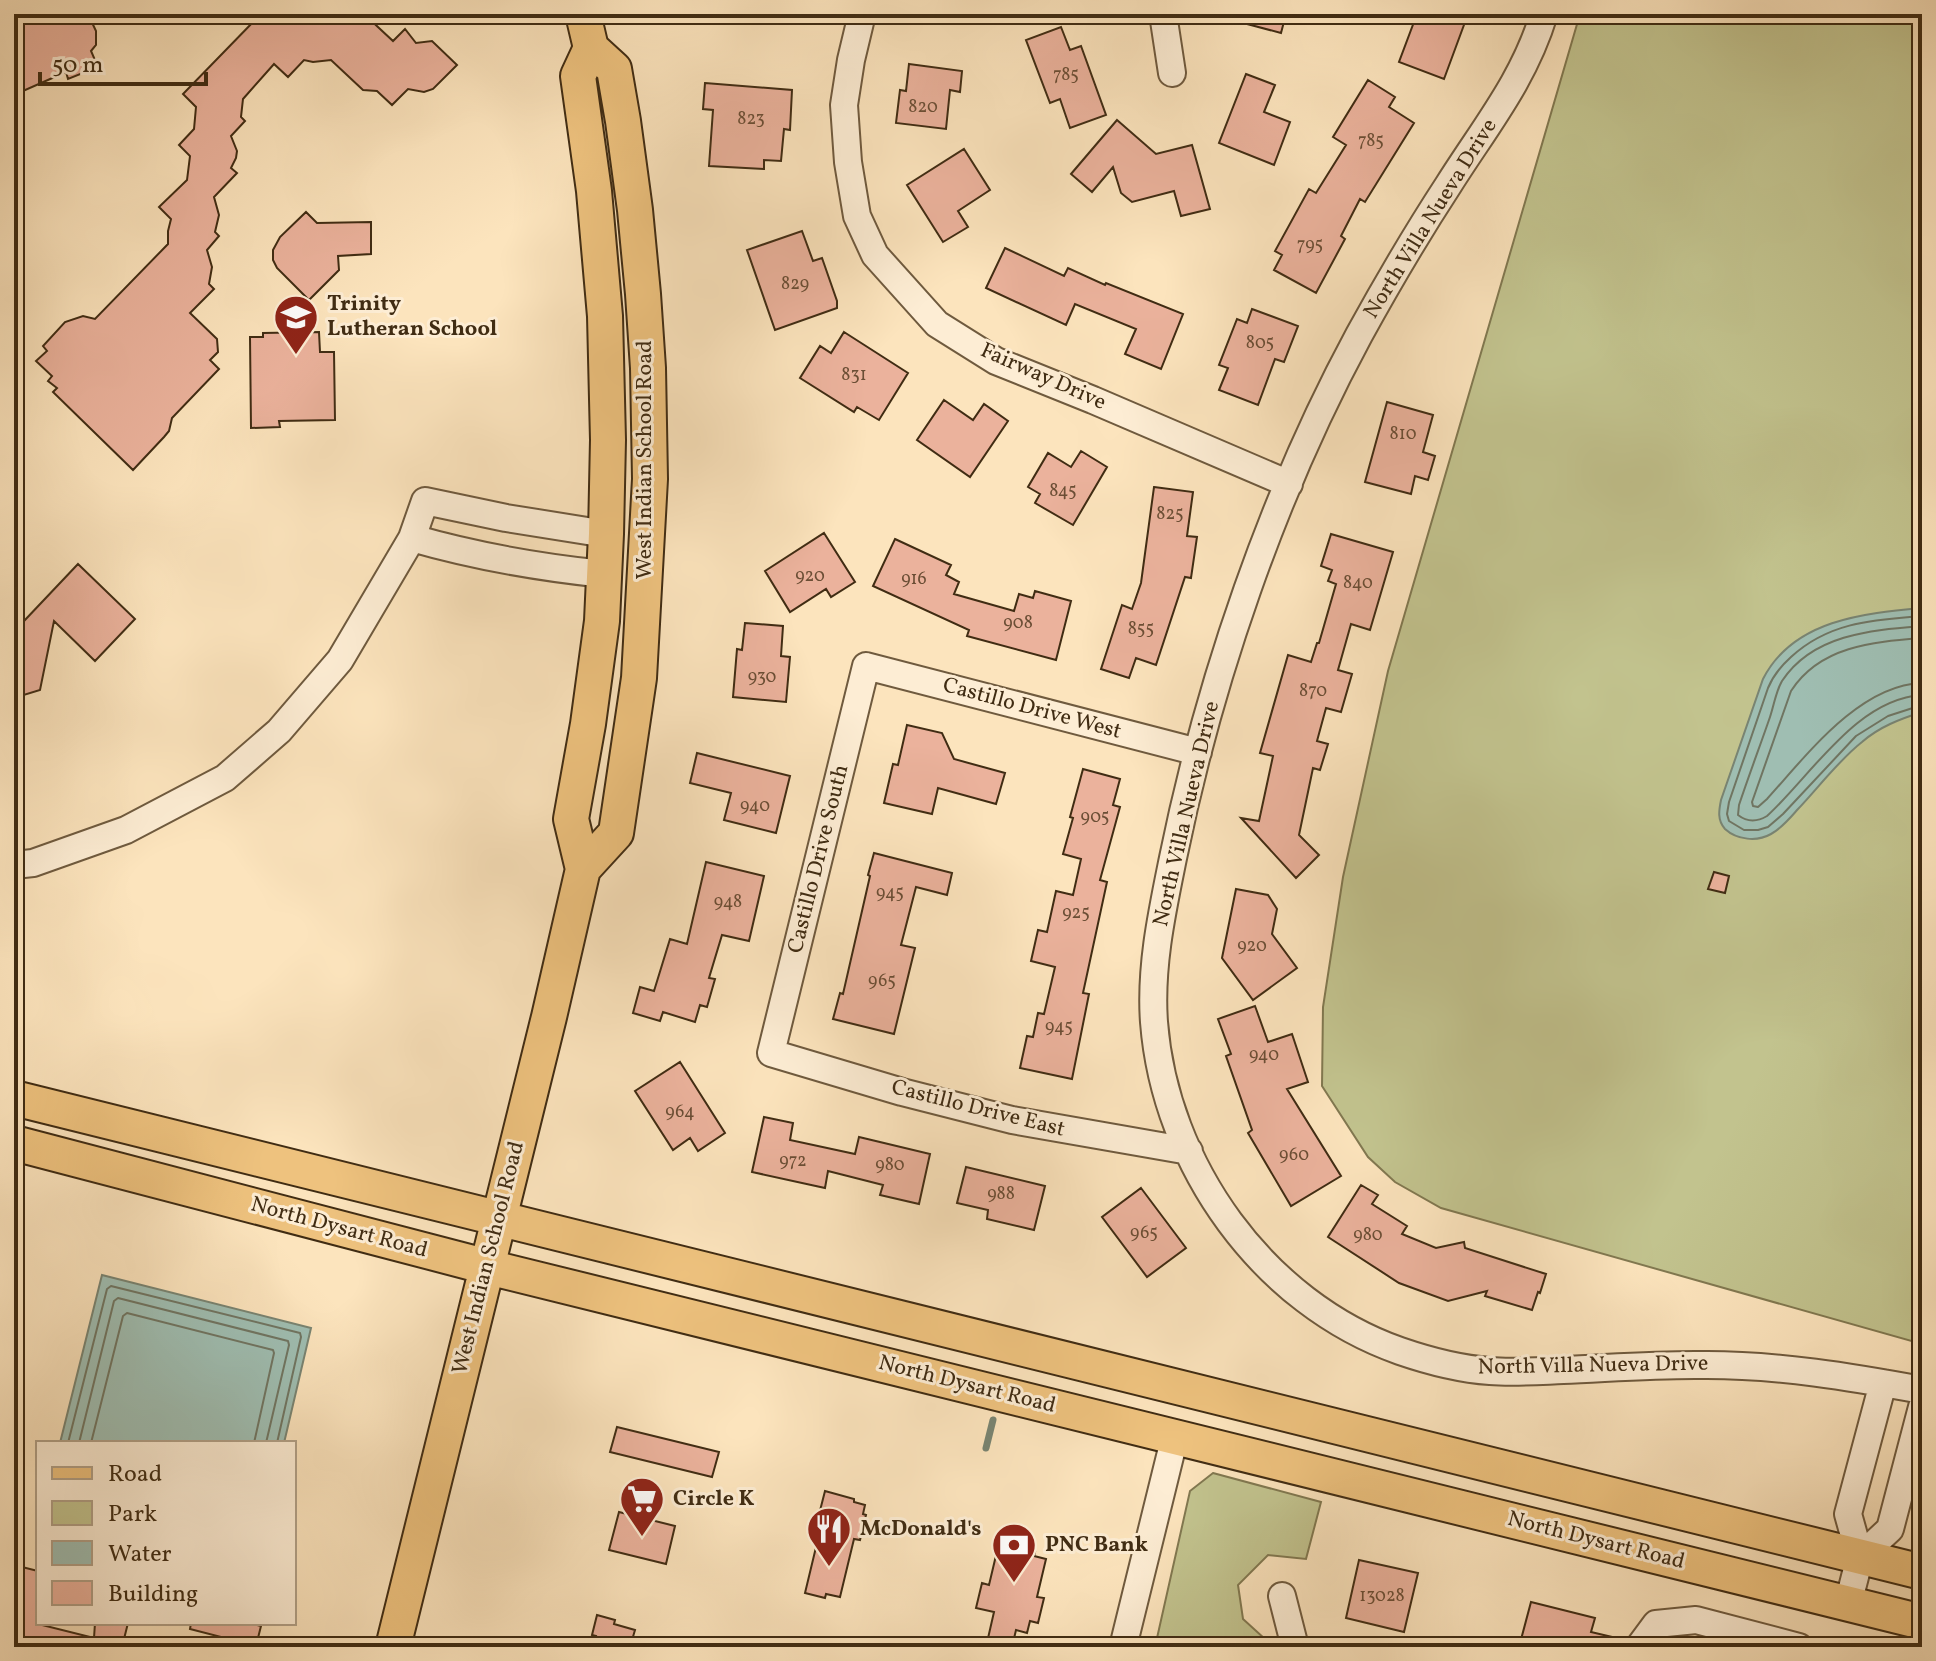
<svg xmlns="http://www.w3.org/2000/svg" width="1936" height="1661" font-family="Vollkorn,serif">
	<rect width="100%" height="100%" fill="#fce4bd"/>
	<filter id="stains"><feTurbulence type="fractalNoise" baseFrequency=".0025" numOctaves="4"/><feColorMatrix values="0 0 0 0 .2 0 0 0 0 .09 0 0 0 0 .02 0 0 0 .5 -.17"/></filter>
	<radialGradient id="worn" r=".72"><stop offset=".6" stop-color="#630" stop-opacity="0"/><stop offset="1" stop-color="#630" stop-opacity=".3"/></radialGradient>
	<path fill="#c2c38e" stroke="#817850" stroke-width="2" d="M1580,14H1922V1344L1441,1208L1395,1182L1368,1157L1322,1086L1323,1007L1343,877L1388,671Z
		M1213,1473L1321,1502L1306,1559L1268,1555L1238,1585L1243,1619L1265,1639L1267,1647H1155L1190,1491Z"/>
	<path fill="#9fbeb2" stroke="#798472" stroke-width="2" d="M1922,608V712C1900,719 1879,727 1862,742C1839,760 1818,788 1798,809C1790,818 1782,828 1771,834C1757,842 1737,840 1725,829C1717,820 1719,810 1721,800L1763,679C1793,620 1864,613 1922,608Z
		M102,1275L311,1328L284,1443H60Z"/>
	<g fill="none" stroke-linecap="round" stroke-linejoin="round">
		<path stroke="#707562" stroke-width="2" d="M1922,616C1873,620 1829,622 1791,657C1781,666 1773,676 1768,688L1729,802L1727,814L1729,821L1744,830H1758L1768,827L1783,814L1856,736L1888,716L1922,705
			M1922,626C1872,630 1813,634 1782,681C1776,691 1774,705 1770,717C1760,746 1749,775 1739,805L1738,815C1747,822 1757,822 1767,816C1811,776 1856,699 1922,695
			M1922,638C1873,642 1820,646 1791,691L1752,802L1753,806L1758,807L1767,799C1806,756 1859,685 1922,683
			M68,1443L107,1289L111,1286L300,1333L301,1337L277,1443
			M79,1443L114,1301L118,1298L288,1341L289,1345L266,1443
			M91,1443L123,1316L127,1313L273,1350L274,1353L254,1443"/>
		<path stroke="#798472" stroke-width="7" d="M986,1448L993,1420"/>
	</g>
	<path fill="#ebb29c" stroke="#402c13" stroke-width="2" d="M14,14H88L96,31V45L91,51L98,67L68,79L66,72L14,95Z
		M286,14H364L393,41L405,29L416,43L432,41L457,65L433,89L424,92L408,89L392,105L377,91L363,90L331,60L313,62L304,60L288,77L274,64L243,99L241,117L245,121L231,136L237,151L236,158L231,168L237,173L214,197L219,215L215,232L219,236L207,250L212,267L209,284L214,289L190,313L217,339L218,352L210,360L219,369L172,418L169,431L164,437L133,470L53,392L57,388L48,381L52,376L36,361L47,351L43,346L65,322L83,316L95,319L168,244V231L171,219L159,207L187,180L190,156L179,145L194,129L196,107L183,94L257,18L271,15L284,16Z
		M1233,14H1286L1281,33L1232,20Z
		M1417,14H1468L1444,79L1399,62Z
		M1061,27L1070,50L1081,46L1106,115L1070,128L1060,99L1050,103L1026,40Z
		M909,64L962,71L960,92L950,90L946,129L896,123L900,90L906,91Z
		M1246,74L1275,85L1264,112L1290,122L1274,165L1219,143Z
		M1368,80L1395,97L1389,107L1414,123L1365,202L1360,199L1341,236L1345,239L1316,293L1274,270L1282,255L1275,251L1309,189L1316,193L1346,145L1333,137Z
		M705,83L792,90L790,130L784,129L781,161L764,160V169L709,166L713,110L703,109Z
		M1117,120L1156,154L1192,145L1210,209L1181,216L1174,191L1132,202L1121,193L1113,167L1092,192L1071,174Z
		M964,149L990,190L958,211L968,227L943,242L907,185Z
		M306,212L317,223L371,222V254L338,256L339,270L309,300L277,268L273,260V250L280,237Z
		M802,231L813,261L822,258L837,301V308L775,330L747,250Z
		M1005,248L1064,276L1068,268L1105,285L1106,283L1183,314L1161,369L1125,354L1136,329L1075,304L1066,325L986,288Z
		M1252,309L1298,326L1284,362L1275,359L1258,405L1219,390L1228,368L1219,365L1237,319L1247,323Z
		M319,332L320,352H334L335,420L279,421L280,427L251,428L250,337H263V333Z
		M844,332L908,373L879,420L857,407L854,412L800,378L820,346L831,353Z
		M944,400L973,420L984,404L1008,421L970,477L917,440Z
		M1387,402L1433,415L1423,452L1435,456L1428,480L1415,476L1411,494L1365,482Z
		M1081,451L1107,467L1073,525L1035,503L1040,494L1028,487L1048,453L1071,467Z
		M1154,487L1193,492L1187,536L1197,537L1191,578L1185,577L1156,665L1136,658L1129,678L1101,669L1122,605L1132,609L1141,583Z
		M824,533L855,582L831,597L826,589L790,612L765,571Z
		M1331,534L1393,552L1370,630L1351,624L1338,670L1352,674L1341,712L1326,708L1317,741L1328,744L1320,770L1313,768L1299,835L1319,855L1296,878L1241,818L1259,821L1273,756L1260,753L1288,655L1311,662L1317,643H1319L1336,584L1328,581L1332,570L1321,566Z
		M895,539L951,565L946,575L959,582L954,594L1014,611L1019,594L1033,598L1035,591L1071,601L1056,660L967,636L969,630L873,586Z
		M78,564L135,619L95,661L54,621L40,690L14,698V612L24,621Z
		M745,623L783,626L781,656L790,657L786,702L733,697L737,649L742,650Z
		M907,725L942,733L954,759L1005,773L996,804L938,788L932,814L884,803L893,764L898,765Z
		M697,753L790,776L776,833L724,820L731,793L690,783Z
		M1083,769L1120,779L1113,805L1120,807L1100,880L1107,882L1083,993L1089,994L1072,1079L1020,1068L1027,1036L1033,1037L1038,1013L1044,1014L1055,967L1031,961L1038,930L1047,932L1056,891L1073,895L1081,859L1063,854L1073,818L1070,817Z
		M874,853L952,873L947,895L916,887L901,945L915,948L894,1034L833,1019L840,993L843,994L870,876L868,875Z
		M706,862L764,876L749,941L722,935L709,978L715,979L707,1007L700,1005L695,1022L663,1012L660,1021L633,1013L640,987L654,991L670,939L687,944Z
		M1714,872L1729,876L1725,893L1708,889Z
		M1236,889L1268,895L1277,909L1272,934L1297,968L1253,1000L1222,958Z
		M1255,1006L1268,1042L1292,1034L1308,1082L1287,1089L1341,1176L1291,1206L1248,1133L1252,1130L1226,1056L1231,1054L1218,1019Z
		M680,1062L725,1133L698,1151L690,1138L673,1150L635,1091Z
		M764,1117L793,1123L790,1140L855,1154L859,1137L930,1154L919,1204L880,1195L883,1185L828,1171L825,1188L752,1172Z
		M966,1167L1045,1186L1034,1230L987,1219L988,1210L957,1203Z
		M1361,1185L1378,1195L1372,1204L1407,1226L1402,1234L1436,1248L1464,1242L1465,1248L1546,1274L1540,1293L1538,1292L1532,1310L1485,1296L1487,1291L1448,1301L1399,1283L1328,1237Z
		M1141,1188L1186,1248L1147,1277L1102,1217Z
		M617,1427L719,1452L712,1477L610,1452Z
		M825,1491L854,1499V1502L865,1505L863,1514L866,1515L860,1540L854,1539L840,1597L826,1594L825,1598L805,1593L817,1543L812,1542Z
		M619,1512L675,1526L666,1564L609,1550Z
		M1010,1546L1035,1552L1034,1556L1046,1559L1037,1597L1044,1598L1038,1623L1030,1621L1027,1633L1016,1630L1012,1647H986L994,1612L976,1608L982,1583L989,1585L998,1547L1009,1549Z
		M1359,1560L1418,1573L1404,1632L1346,1618Z
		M14,1565L38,1571V1624L94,1638L95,1623H128L122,1647H14Z
		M1531,1602L1595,1618L1591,1632L1625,1640L1623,1647H1519Z
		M597,1615L615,1620L614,1624L635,1630L630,1647H593L596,1636L592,1635Z
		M191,1623H249L261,1626L256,1646L190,1629Z"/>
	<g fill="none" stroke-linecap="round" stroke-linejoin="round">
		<g stroke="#6f5a3e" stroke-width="30">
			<path id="minor" d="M862,14L851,60L844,105L848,162L857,216L875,255L937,324L996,361L1093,400L1289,484
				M1163,14L1172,73
				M1544,14C1524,80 1485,127 1449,184C1417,233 1387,284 1359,335C1273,494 1209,681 1173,858C1162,912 1150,967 1154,1022C1165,1165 1263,1303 1400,1351C1429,1361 1460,1369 1490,1371C1514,1373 1539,1371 1563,1370C1611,1368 1659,1364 1707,1365C1779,1365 1851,1377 1922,1390
				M412,538C478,557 536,567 604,574
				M14,865L33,863L126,830L225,778L279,731L340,660L412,538L425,501L506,518L606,534
				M1189,1151L1012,1120L902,1092L771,1053L866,666L1198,752
				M1860,1557L1890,1529L1922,1407
				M1282,1596L1295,1647
				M1848,1604L1860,1557L1848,1514L1883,1383
				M1123,1647L1175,1436
				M1639,1647L1656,1624L1696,1620L1799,1647"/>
		</g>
		<g stroke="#402c13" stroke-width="38">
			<path id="major" d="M583,14L591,48L614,69L623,121L635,210L643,294L648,368L650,479L639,678L616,833L583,869
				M14,1098L1922,1572
				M14,1143L488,1267L1922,1622
				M393,1647L549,1017L583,869L571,819L588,724L602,621L606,534L608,440L605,316L594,191L578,76L591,48"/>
		</g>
		<use href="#minor" stroke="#fdedd4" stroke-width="26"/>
		<use href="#major" stroke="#eec27e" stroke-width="34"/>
	</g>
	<defs>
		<g id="school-pin" transform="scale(2.3)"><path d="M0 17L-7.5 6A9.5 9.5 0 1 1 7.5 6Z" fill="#8f2418" stroke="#fdedd4"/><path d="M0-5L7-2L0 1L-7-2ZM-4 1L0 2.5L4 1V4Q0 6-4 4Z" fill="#fff"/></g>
		<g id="supermarket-pin" transform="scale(2.3)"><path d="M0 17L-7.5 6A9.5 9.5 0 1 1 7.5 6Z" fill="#8f2418" stroke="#fdedd4"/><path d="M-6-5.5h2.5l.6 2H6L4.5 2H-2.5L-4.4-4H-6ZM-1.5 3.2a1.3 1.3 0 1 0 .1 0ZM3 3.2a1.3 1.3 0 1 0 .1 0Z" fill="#fff"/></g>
		<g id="restaurant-pin" transform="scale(2.3)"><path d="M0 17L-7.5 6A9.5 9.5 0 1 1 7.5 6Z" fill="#8f2418" stroke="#fdedd4"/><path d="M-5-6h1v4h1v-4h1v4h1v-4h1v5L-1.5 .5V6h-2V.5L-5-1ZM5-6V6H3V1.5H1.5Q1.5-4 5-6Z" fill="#fff"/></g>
		<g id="bank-pin" transform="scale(2.3)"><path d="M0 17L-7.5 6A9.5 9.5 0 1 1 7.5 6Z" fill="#8f2418" stroke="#fdedd4"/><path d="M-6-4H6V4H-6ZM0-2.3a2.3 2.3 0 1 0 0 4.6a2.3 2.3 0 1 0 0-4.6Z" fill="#fff"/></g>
	</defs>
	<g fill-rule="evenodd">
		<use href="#school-pin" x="296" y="317"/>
		<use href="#supermarket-pin" x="642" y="1499"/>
		<use href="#restaurant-pin" x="829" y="1529"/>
		<use href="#bank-pin" x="1014" y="1545"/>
	</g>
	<g text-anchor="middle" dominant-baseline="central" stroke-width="6" stroke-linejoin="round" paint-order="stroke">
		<g font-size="18" fill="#6b4e35">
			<text x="1066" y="75">785</text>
			<text x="923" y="107">820</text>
			<text x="751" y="119">823</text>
			<text x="1371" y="141">785</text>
			<text x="1310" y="245">795</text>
			<text x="795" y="284">829</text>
			<text x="1260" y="343">805</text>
			<text x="854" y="375">831</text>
			<text x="1403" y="434">810</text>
			<text x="1063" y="491">845</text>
			<text x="1170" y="514">825</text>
			<text x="810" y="576">920</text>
			<text x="914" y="579">916</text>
			<text x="1358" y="583">840</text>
			<text x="1018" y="623">908</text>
			<text x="1141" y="629">855</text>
			<text x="762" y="677">930</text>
			<text x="1313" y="691">870</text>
			<text x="755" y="806">940</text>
			<text x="1095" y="817">905</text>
			<text x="890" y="893">945</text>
			<text x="728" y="902">948</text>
			<text x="1076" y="913">925</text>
			<text x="1252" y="946">920</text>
			<text x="882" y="981">965</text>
			<text x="1059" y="1027">945</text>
			<text x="1264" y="1055">940</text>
			<text x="680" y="1112">964</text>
			<text x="1294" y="1155">960</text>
			<text x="793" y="1161">972</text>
			<text x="890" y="1165">980</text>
			<text x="1001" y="1194">988</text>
			<text x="1144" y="1233">965</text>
			<text x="1368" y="1235">980</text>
			<text x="1382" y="1596">13028</text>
		</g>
		<g font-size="22" fill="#402c13" stroke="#fdedd4">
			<text transform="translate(1431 219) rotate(-58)">North Villa Nueva Drive</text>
			<text transform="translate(1043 377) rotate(24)">Fairway Drive</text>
			<text transform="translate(645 460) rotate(-90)">West Indian School Road</text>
			<text transform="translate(1032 709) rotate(15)">Castillo Drive West</text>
			<text transform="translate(1187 814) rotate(-77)">North Villa Nueva Drive</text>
			<text transform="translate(819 859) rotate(-76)">Castillo Drive South</text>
			<text transform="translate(978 1109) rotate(14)">Castillo Drive East</text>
			<text transform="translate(339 1228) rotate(15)">North Dysart Road</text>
			<text transform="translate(489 1258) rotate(-76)">West Indian School Road</text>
			<text transform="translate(1593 1366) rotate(-1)">North Villa Nueva Drive</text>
			<text transform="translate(967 1385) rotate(14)">North Dysart Road</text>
			<text transform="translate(1596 1541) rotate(14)">North Dysart Road</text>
		</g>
		<g font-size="22" font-weight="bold" fill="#402c13" stroke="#fdedd4" text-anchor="start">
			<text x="327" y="304">Trinity<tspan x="327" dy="25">Lutheran School</tspan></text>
			<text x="673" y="1499">Circle K</text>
			<text x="860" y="1529">McDonald's</text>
			<text x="1045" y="1545">PNC Bank</text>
		</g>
	</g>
	<rect width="1936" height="1661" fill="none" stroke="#fce4bd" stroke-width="48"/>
	<rect x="16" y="16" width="1904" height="1629" fill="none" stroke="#402c13" stroke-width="4"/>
	<rect x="24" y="24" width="1888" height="1613" fill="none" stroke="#402c13" stroke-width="2"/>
	<rect x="36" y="1441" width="260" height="184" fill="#fdedd4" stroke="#b1a087" stroke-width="2"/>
	<rect x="52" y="1467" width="40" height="12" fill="#eec27e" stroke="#b1a087" stroke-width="2"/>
	<text x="108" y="1481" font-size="24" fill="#402c13">Road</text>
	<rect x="52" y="1501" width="40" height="24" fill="#c2c38e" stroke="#b1a087" stroke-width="2"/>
	<text x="108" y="1521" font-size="24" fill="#402c13">Park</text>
	<rect x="52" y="1541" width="40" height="24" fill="#9fbeb2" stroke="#b1a087" stroke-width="2"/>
	<text x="108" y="1561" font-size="24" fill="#402c13">Water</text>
	<rect x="52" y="1581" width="40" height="24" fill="#ebb29c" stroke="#b1a087" stroke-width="2"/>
	<text x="108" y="1601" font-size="24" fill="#402c13">Building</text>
	<path d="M40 72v12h166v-12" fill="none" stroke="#402c13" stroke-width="4"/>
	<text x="52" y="72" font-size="24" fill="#402c13" stroke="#fdedd4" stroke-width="6" paint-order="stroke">50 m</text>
	<rect width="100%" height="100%" filter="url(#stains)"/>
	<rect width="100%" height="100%" fill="url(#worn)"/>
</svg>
